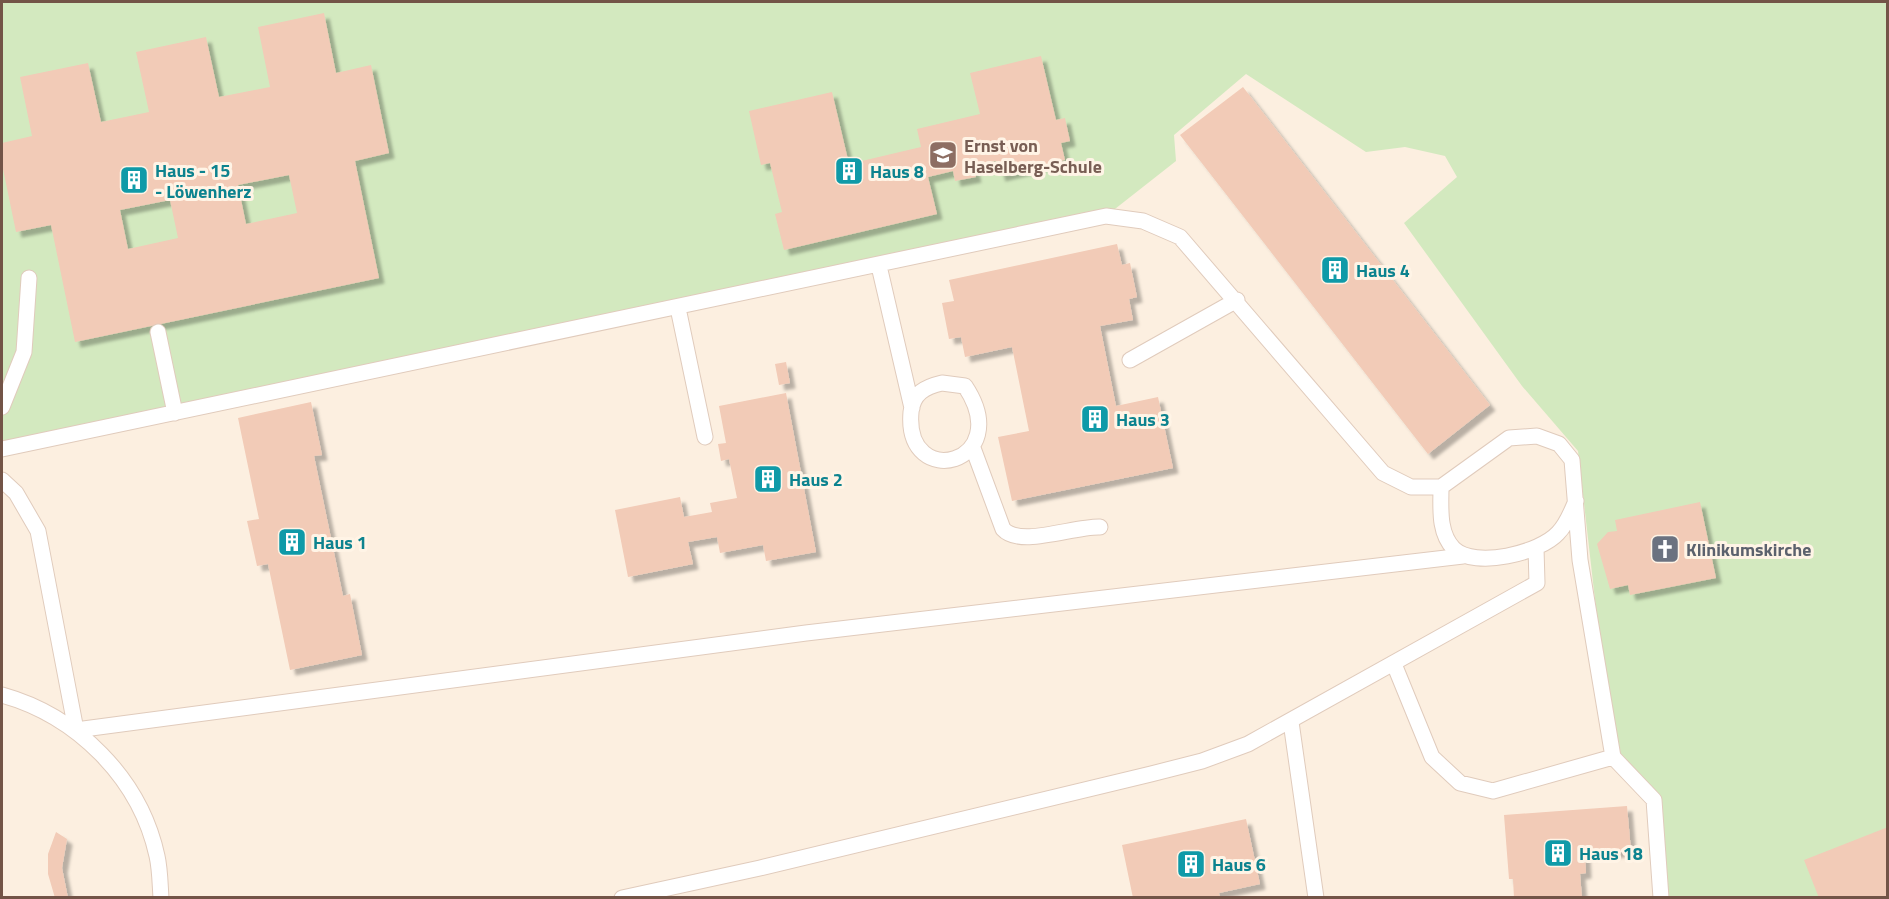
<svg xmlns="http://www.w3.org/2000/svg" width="1889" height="899" font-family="'Titillium Web',sans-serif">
	<defs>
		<filter id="shadow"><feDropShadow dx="5.5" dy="5.5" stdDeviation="1.5" flood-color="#0004"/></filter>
	</defs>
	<rect width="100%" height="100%" fill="#fcefe0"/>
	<path fill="#d3e9bf" d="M2,2H1887V874L1856,897H1661L1654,800L1613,757L1578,451L1522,386L1404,223L1457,177L1445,156L1405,147L1366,152L1246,74L1174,135L1176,161L1106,216L2,449Z"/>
	<path fill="#f2cbb7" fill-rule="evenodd" filter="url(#shadow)" d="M324,13L336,73L371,65L389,153L355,161L379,278L75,342L51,225L16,232L2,164V143L32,136L20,77L88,63L101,122L149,112L136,52L206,37L219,97L270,87L258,27ZM289,175L297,213L246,224L238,185ZM170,200L178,238L128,249L120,210Z
		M1041,56L1056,120L1065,118L1070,141L1061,143L1065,160L1000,176L996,161L973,166L976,177L955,181L953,171L928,177L937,214L784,250L775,214L782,212L770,163L761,165L749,111L832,92L849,164L921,147L917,129L980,114L970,73Z
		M1243,87L1490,405L1428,454L1180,135Z
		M1117,244L1122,265L1130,263L1137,297L1129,299L1133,320L1100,326L1116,406L1158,397L1173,468L1012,501L998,437L1029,431L1012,347L965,357L961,337L949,339L942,303L954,301L949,280Z
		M786,362L790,383L779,385L775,364Z
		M786,393L816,552L766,561L763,545L720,553L717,537L688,542L693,564L628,577L615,510L680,497L684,517L712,512L710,503L737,498L729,459L721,461L718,444L726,443L719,406Z
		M311,402L322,455L314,456L343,596L350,594L362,655L290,670L268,564L257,566L247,521L259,519L238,418Z
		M1700,502L1716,578L1630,595L1628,585L1610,589L1597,544L1608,532L1617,531L1615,520Z
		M1627,806L1631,851L1585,855L1586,873L1580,874L1582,898H1514L1513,879H1509L1504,815Z
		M1246,819L1260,884L1219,893L1220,898H1133L1122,845Z
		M1888,827V898H1819L1804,860Z
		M56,832L67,839L62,868L68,898H55L48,874V854Z"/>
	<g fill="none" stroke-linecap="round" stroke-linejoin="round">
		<g stroke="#e0cbbc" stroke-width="17">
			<path id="service" d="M879,266L912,408
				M678,308L705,437
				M158,332L175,413
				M1130,360L1237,300
				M942,383L965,386C1017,464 904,493 911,412C913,393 925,387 942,383Z
				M2,407L24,352L29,278
				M973,448L1003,529C1020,548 1074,526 1100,527
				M2,449L1106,216L1143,221L1180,237L1383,473L1411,487H1441
				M2,480L16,493L38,531L76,730L806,633L1463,556
				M1576,501C1571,512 1567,524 1558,533C1540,553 1475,569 1454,549C1438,533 1441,507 1441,487L1509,438L1537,436L1559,444L1572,460L1580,560L1613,757L1654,800L1661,898
				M1394,664L1432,757L1460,783L1493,791L1613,757
				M2,695C77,716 140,778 157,856C160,869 160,884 161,898
				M1291,722L1316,898
				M622,898L760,868L1151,774L1202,761L1248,744L1537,583L1536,548"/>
		</g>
		<use href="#service" stroke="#fff" stroke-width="15"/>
	</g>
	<defs>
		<g id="school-square" transform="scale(1.5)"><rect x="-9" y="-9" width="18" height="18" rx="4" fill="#8d6e63" stroke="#fff4e6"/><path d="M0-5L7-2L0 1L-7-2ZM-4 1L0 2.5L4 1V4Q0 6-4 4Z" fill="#fff"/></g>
		<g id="building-square" transform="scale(1.5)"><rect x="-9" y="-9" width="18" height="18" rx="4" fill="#0f9aa8" stroke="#fff4e6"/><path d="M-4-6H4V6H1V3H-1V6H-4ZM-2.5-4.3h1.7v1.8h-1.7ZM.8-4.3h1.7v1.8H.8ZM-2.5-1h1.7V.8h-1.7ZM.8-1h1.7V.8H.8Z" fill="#fff"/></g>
		<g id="church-square" transform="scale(1.5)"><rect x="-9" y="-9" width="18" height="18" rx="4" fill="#6b7280" stroke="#fff4e6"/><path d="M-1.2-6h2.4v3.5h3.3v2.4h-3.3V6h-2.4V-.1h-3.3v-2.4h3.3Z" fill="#fff"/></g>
	</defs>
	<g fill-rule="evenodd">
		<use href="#school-square" x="943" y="155"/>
		<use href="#building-square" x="849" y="171"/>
		<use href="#building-square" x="134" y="180"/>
		<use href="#building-square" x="1335" y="270"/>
		<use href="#building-square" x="1095" y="419"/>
		<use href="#building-square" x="768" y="479"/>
		<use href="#building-square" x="292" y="542"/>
		<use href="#church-square" x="1665" y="549"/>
		<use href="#building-square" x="1558" y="853"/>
		<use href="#building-square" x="1191" y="864"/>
	</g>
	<g text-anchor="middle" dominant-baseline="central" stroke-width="6" stroke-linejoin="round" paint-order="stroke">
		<g font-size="18" font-weight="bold" fill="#785e54" stroke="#fff4e6" text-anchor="start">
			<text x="964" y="145">Ernst von<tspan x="964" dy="21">Haselberg-Schule</tspan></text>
		</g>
		<g font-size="18" font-weight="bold" fill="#0d838f" stroke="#fff4e6" text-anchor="start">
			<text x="155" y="170">Haus - 15<tspan x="155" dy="21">- Löwenherz</tspan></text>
			<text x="870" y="171">Haus 8</text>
			<text x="1356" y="270">Haus 4</text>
			<text x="1116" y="419">Haus 3</text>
			<text x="789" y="479">Haus 2</text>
			<text x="313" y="542">Haus 1</text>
			<text x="1579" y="853">Haus 18</text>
			<text x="1212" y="864">Haus 6</text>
		</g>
		<g font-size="18" font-weight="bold" fill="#5b616d" stroke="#fff4e6" text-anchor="start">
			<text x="1686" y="549">Klinikumskirche</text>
		</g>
	</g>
	<rect width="1889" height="899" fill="none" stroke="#735447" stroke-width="6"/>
</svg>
